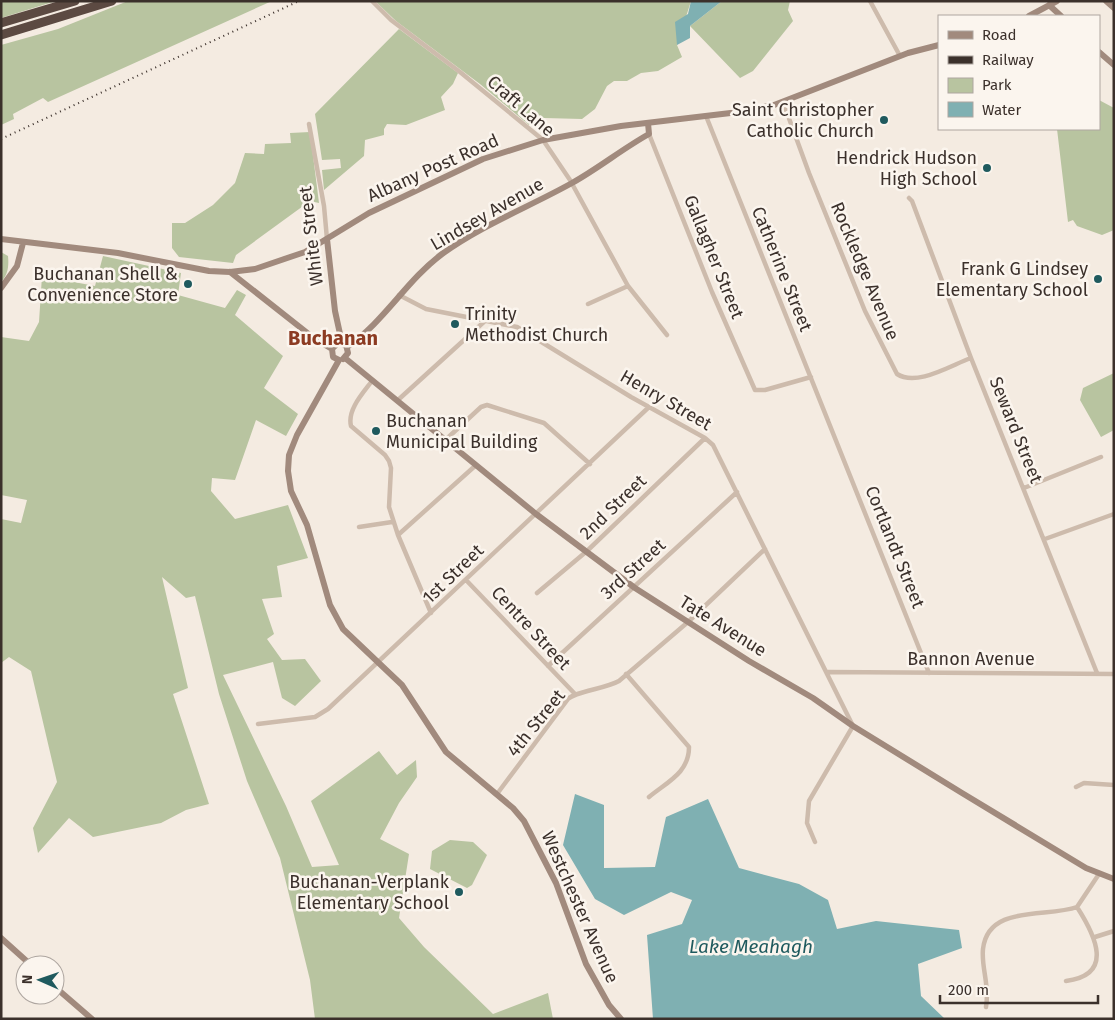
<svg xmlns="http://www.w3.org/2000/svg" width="1115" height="1020" font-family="'Fira Sans',sans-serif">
	<rect width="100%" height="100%" fill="#f4ebe1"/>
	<path fill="#b8c4a0" d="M1,1H56L1,18Z
		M128,1H272L48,102L43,98L13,114L14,119L1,125V45L58,29Z
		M375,1H691L677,45L682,57L658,71L641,73L627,81H614L607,86L595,109L582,119L544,118L529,125L480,84L396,21Z
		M722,1H790L788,10L793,21L753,71L740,78L690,26Z
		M399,29L458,73L453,84L441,97L445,110L406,125L387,124L384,129V135L365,140L364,156L324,190L322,170L341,168L340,159L322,160L315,114Z
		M1099,100L1114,108V230L1102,235L1077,226L1073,220L1068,222L1057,129H1099Z
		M310,132L319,203L310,201L236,255L233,263L179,257L172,248V223H185L213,205L235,183L245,153L264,154L265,144L291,143L290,133Z
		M1,252L8,256C9,266 8,275 1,282Z
		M103,256L181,273L178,295L225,308L237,290L246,295L235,315L283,356L264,388L298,414L286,436L256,420L235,480L212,478L211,491L235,519L288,505L308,558L277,566L282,597L262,599L274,634L267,639L282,660L305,659L321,681L295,706L282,698L273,662L223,675L286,806L312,867L339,865L311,801L379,751L397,775L416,760L417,777L399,803L380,839L409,854L399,918L424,947L493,1014L548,993L553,1019H315L310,980L280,858L247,781L219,694L195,596L186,598L162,577L188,688L173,694L209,804L186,810L161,823L93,837L69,818L38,853L33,828L57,782L31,671L9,657L1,663V519L21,523L27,500L1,495V337L29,341L39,322L42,276L95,286Z
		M1114,373V430L1101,437L1080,400L1083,388Z
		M450,840L473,842L487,855L472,885L467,888L430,869L432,851Z"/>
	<path fill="#7fb0b2" d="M691,1H722L690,26V38L677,45L675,22L688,14Z
		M575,794L604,805V868L655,867L666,817L708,799L739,868L799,884L828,900L837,929L876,921L959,930L962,948L918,964L921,996L945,1019H653L647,935L682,924L692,900L671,892L624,915L595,899L563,845Z"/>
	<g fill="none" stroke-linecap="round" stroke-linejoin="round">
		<path stroke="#cdbbac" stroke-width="4.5" d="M372,1L391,20L460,72L543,140L570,180L628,286L667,335
			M870,1L900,56
			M783,102L809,173L865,311L897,374C917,387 951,365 971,358
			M706,116L929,673
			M309,124L324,206L327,239
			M649,134L712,292L755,390H765L811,377
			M909,198L912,201L971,358L1097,673
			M399,295L426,309L517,327L631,397L705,438L713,445L853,726L809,801L807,823L815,842
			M588,304L628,286
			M372,381C363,393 347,410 351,426L385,455L389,461L391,468L389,507L398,535
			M398,400L486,320
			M441,444L481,407L487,405L544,423L590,464
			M1024,488L1101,457
			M359,527L392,522
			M1045,539L1114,514
			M466,580L575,694
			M537,593L587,551L705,438
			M431,613L398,535L475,466
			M548,666L737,492
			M828,672L1114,674
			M626,674L689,747C689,773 667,782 649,797
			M258,724L315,717L328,709L649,407
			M1076,787L1084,783L1114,785
			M497,794L568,699C576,691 605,689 619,681L688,622L765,549
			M1095,937L1114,931
			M1066,981C1115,975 1095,935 1077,907
			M986,1007C990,985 981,968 983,949C988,904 1047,918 1077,907L1099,874"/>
		<path stroke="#a18a7d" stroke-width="6" d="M1106,1L1114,8
			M1049,5L1061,16
			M1029,16L1057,1
			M1099,52L1114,65
			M1,239L118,253L209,271L230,272L255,269L305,252L369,213L483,159L543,140L621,126L739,112L774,105L908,53L939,45
			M327,239L335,311L342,343
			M230,272L315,339L332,349
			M1,288L17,266L23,243
			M347,347C384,322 406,281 442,254C482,225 529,207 572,183C599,168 622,149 649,134L648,123
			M332,349L338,343L346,345L348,353L343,359
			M332,349L333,357L339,360
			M345,358L536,514L635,588L749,661L813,698L853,726L962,793L1086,868L1114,879
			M339,360L297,435L289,455L288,471L291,491L307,525L330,605L343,629L402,685L446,752L513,808L524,821L556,883L586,964L609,1005L621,1019
			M1,938L31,965
			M55,987L92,1019"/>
		<path stroke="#5c4a42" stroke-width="9" d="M1,23L75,1
			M1,35L112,1"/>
		<path stroke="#3b302b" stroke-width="2" stroke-dasharray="1 4" stroke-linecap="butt" d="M1,139L299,1"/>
	</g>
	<g fill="#1f5a5e" stroke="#fbf5ee" stroke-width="2">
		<circle cx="884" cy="120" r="5"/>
		<circle cx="987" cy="168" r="5"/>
		<circle cx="1098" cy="279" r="5"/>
		<circle cx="188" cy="284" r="5"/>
		<circle cx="455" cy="324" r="5"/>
		<circle cx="376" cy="431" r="5"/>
		<circle cx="459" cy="892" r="5"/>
	</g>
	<g text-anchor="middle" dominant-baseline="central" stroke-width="5" stroke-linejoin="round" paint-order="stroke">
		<g font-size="18" fill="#3b302b" stroke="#fbf5ee">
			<text transform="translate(521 106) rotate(41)">Craft Lane</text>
			<text transform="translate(433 168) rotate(-24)">Albany Post Road</text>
			<text transform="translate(487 214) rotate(-30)">Lindsey Avenue</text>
			<text transform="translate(311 236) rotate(-97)">White Street</text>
			<text transform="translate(714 257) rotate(68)">Gallagher Street</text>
			<text transform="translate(782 269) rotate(68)">Catherine Street</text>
			<text transform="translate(865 271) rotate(67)">Rockledge Avenue</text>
			<text transform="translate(666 400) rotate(30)">Henry Street</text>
			<text transform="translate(1016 430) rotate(68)">Seward Street</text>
			<text transform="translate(613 507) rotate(-44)">2nd Street</text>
			<text transform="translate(895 547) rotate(68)">Cortlandt Street</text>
			<text transform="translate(633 569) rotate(-42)">3rd Street</text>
			<text transform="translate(453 574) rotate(-44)">1st Street</text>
			<text transform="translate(723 626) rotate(32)">Tate Avenue</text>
			<text transform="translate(531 628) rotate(47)">Centre Street</text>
			<text x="971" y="659">Bannon Avenue</text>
			<text transform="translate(536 723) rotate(-51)">4th Street</text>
			<text transform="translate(580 907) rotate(66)">Westchester Avenue</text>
		</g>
		<g font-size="18" fill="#3b302b" stroke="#fbf5ee" text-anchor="end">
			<text x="874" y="110">Saint Christopher<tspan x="874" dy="21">Catholic Church</tspan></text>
			<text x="977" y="158">Hendrick Hudson<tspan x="977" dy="21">High School</tspan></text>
			<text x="1088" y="269">Frank G Lindsey<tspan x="1088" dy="21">Elementary School</tspan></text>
			<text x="178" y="274">Buchanan Shell &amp;<tspan x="178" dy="21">Convenience Store</tspan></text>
			<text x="465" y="314" text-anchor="start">Trinity<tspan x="465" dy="21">Methodist Church</tspan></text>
			<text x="386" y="421" text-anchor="start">Buchanan<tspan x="386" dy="21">Municipal Building</tspan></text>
			<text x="449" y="882">Buchanan-Verplank<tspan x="449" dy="21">Elementary School</tspan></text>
		</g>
		<g font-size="19" font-style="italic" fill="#1f5a5e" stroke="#fbf5ee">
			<text x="751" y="946">Lake Meahagh</text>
		</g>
		<g font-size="20" font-weight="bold" fill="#8c3b22" stroke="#fbf5ee">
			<text x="333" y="338">Buchanan</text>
		</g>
	</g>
	<rect width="1115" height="1020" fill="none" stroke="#3b302b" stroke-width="5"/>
	<rect x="938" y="15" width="162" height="115" fill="#fbf5ee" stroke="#aea6a0"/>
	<rect x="948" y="31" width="25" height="8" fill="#a18a7d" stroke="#aea6a0"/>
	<text x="982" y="40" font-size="15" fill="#3b302b">Road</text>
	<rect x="948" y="56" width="25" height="8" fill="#3b302b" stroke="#aea6a0"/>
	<text x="982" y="65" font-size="15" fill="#3b302b">Railway</text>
	<rect x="948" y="78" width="25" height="15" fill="#b8c4a0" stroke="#aea6a0"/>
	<text x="982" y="90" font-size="15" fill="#3b302b">Park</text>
	<rect x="948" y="102" width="25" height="15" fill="#7fb0b2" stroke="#aea6a0"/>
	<text x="982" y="115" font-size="15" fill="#3b302b">Water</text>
	<g transform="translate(40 980) rotate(272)"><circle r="24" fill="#fbf5ee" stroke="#aea6a0"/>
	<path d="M0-4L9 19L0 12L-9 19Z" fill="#1f5a5e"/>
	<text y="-8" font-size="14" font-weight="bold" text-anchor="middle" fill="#3b302b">N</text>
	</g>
	<path d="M940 995v8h158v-8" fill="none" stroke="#3b302b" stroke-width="2.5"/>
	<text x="948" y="995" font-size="15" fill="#3b302b" stroke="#fbf5ee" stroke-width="4" paint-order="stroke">200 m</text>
</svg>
